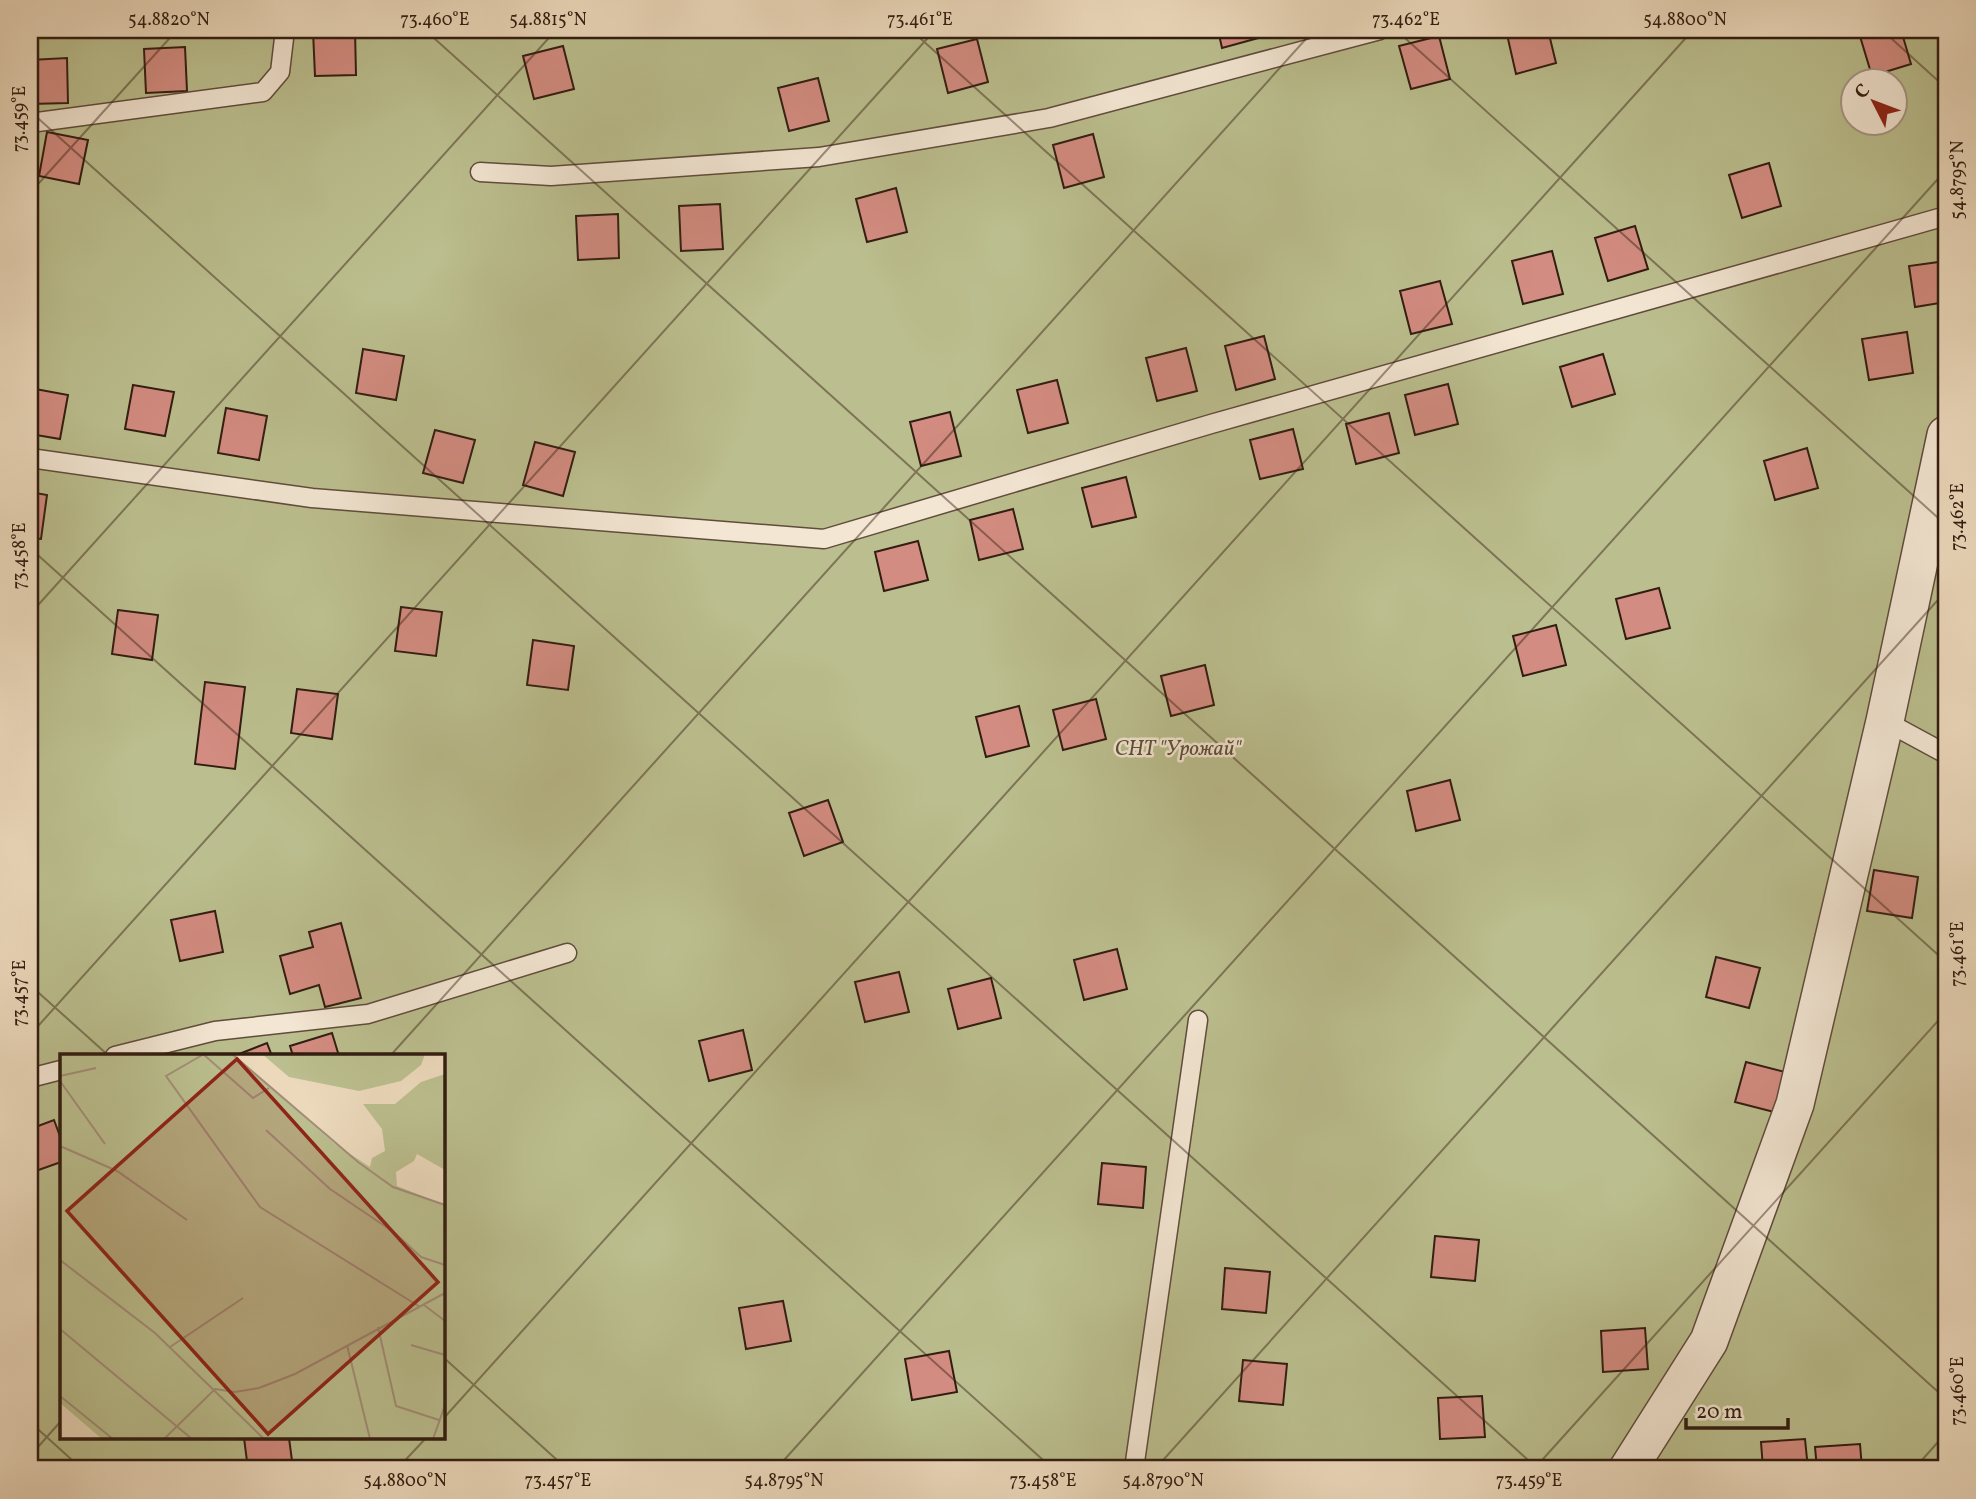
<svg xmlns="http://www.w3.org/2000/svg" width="1976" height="1499" font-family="Vollkorn,serif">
	<rect width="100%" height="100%" fill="#ecd9bc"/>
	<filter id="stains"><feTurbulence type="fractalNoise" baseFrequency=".00286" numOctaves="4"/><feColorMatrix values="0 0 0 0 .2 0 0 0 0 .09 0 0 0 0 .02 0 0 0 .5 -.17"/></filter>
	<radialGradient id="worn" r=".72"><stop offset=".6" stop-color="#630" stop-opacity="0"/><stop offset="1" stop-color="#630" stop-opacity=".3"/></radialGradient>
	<path fill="#bbbe8e" stroke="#766e50" stroke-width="2" fill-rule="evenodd" d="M30,30H1946V1469H30ZM1854,80H1896V122H1854ZM61,1056H443V1438H61Z"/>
	<path fill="#d38c81" stroke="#321d11" stroke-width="2" d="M355,30L356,75L315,76L313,31Z
		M1218,30H1260L1262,37L1222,48Z
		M1506,30H1548L1556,63L1516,74Z
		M1871,30H1901L1911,64L1872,76L1859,33Z
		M1439,36L1450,79L1411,89L1399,46Z
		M977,39L988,82L948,93L937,49Z
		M563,46L574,89L534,99L523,56Z
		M185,47L187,91L146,93L144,49Z
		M67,58L68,103L30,104V60Z
		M818,78L829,121L789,131L778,88Z
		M47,132L88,140L79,184L39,176Z
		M1093,134L1104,177L1064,188L1053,145Z
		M1769,163L1781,206L1742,218L1729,175Z
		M896,188L907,232L867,242L856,199Z
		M720,204L723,249L681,251L679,206Z
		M618,214L619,258L578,260L576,216Z
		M1635,226L1648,269L1608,281L1595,238Z
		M1552,251L1563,294L1523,304L1512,261Z
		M1946,261V302L1915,307L1909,266Z
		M1440,281L1452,324L1411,334L1400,291Z
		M1907,332L1913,373L1869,380L1862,339Z
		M1264,336L1275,379L1236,390L1225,346Z
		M1186,348L1197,391L1157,401L1146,358Z
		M363,349L404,356L396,400L356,393Z
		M1603,354L1615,394L1572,407L1560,367Z
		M1057,380L1068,423L1028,433L1017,390Z
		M1448,384L1458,424L1415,435L1405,395Z
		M133,385L174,392L165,436L125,429Z
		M30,388L68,395L60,439L30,434Z
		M226,408L267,416L259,460L218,453Z
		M950,412L961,456L921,466L910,422Z
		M1389,413L1399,453L1356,464L1346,424Z
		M1293,429L1303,469L1260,479L1250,440Z
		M435,430L475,440L463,483L423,473Z
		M535,442L575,452L563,496L523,485Z
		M1807,448L1818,488L1775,500L1764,461Z
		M1126,477L1136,517L1092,527L1082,488Z
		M30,492L47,495L41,539L30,538Z
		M1013,509L1023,549L979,560L970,520Z
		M918,541L928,580L884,591L875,552Z
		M1659,588L1670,628L1626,639L1616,599Z
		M401,607L442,612L436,656L395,651Z
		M118,610L158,615L152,660L112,654Z
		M1556,625L1566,665L1523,676L1513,636Z
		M533,640L574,646L568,690L527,685Z
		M1205,665L1214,705L1171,716L1161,676Z
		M205,682L245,687L235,769L195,764Z
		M297,689L338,694L332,739L291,733Z
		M1096,699L1106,739L1063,750L1053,710Z
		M1019,706L1029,746L986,757L976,717Z
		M1450,780L1460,820L1416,831L1407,791Z
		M828,800L843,842L804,856L789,813Z
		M1874,870L1918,877L1912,918L1867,911Z
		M215,911L223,952L180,961L171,920Z
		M341,923L361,998L325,1007L319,985L290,994L280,956L313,947L309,932Z
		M1117,949L1127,989L1084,1000L1074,960Z
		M1716,957L1760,968L1749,1008L1706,997Z
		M899,972L909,1012L865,1022L855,982Z
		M991,978L1001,1018L958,1029L948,989Z
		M743,1030L752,1070L709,1081L699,1041Z
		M332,1033L339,1056H293L290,1046Z
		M267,1043L272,1056H234Z
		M1746,1062L1789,1073L1778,1113L1735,1102Z
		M54,1120L61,1139V1162L30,1173V1129Z
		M1102,1163L1146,1167L1143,1208L1098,1204Z
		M1435,1236L1479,1240L1475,1281L1431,1277Z
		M1225,1268L1270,1272L1266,1313L1222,1309Z
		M783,1301L791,1341L746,1349L739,1308Z
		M1645,1328L1648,1369L1603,1372L1601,1331Z
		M949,1351L957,1392L912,1400L905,1359Z
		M1243,1360L1287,1364L1283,1405L1239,1401Z
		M1482,1396L1485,1437L1440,1439L1438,1398Z
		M244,1438H289L293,1468L248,1469Z
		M1805,1439L1808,1469H1763L1761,1442Z
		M1860,1444L1862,1469H1817L1815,1447Z"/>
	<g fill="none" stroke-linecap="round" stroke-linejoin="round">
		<g stroke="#604c3c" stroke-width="21">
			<path id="lane" d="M30,123L263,92L280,72L285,30
				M480,172L551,176L819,157L1049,118L1380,30
				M30,458L312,498L824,539L1211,424L1946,216
				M1885,721L1946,754
				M115,1056L215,1031L368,1014L567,953
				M30,1078L61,1070
				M1134,1469L1198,1020"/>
		</g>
		<g stroke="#604c3c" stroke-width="40">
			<path id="street" d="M1628,1469L1709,1341L1795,1104L1885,721L1946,435"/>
		</g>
		<use href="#lane" stroke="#f3e6d3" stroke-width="18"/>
		<use href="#street" stroke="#f3e6d3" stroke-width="37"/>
	</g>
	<path fill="none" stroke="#321d11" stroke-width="2" stroke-opacity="0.45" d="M425,30L1946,1399M911,30L1946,962M1396,30L1946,525M1882,30L1946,88M30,111L1538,1469M30,193L177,30M30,548L1053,1469M30,614L556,30M30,985L109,1056M30,1035L935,30M390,1056L1314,30M443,1357L567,1469M443,1419L1693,30M30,1422L82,1469M30,1456L61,1421M397,1469L426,1438M776,1469L1946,170M1155,1469L1946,591M1534,1469L1946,1012M1914,1469L1946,1433"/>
	<g text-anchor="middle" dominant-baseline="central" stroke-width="5" stroke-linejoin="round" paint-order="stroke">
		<g font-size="21" font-style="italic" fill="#5b4d36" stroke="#f3e6d3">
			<text x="1178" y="749">СНТ "Урожай"</text>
		</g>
	</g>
	<g transform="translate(60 1054)">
		<rect width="385" height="385" fill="#ecd9bc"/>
		<path d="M0,0H173L275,90L310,113L312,104L325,97L322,75L303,50H335L361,28L385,20V116L357,100L354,107L336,118L337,132L385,151V385H42L0,349ZM202,0H365L361,11L341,27L299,37L229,23Z" fill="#bbbe8e"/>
		<path fill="none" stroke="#a28e78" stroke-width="2" d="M143,0L193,44L209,34M144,0L106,22L200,153L360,253M172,0L298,108L333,133L385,151M0,22L36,14M0,27L45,90M206,76L270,135L335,179L361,203L385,211M0,92L57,117L127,166M0,206L95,279L204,385M364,251L385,267M318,273L336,352L379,366M0,275L132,385M287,291L310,385M351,291L385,301M110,293L183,244M0,342L53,385M104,385L155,335L175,338L199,334L235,320L385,239M373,385L385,351"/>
		<path fill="#8f2418" fill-opacity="0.15" stroke="#8f2418" stroke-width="3.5" d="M177,5L378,228L208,380L7,157Z"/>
		<rect width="385" height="385" fill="none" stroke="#321d11" stroke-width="3.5"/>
	</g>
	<rect width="1976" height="1499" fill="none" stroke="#ecd9bc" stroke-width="77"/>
	<g transform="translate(1874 102) rotate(312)"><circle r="33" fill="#f3e6d3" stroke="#a69685" stroke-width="2"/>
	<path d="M0-5L12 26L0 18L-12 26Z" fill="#8f2418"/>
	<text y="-10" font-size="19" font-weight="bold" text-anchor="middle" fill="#321d11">С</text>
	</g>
	<path d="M1686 1418v10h102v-10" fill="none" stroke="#321d11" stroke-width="3.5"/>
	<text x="1696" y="1418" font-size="21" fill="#321d11" stroke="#f3e6d3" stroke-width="5" paint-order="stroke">20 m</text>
	<rect x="38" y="38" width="1900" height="1422" fill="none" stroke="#321d11" stroke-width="2.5"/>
	<g font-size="18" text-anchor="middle" fill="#321d11">
		<text x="169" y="25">54.8820°N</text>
		<text x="435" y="25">73.460°E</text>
		<text x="548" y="25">54.8815°N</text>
		<text x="920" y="25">73.461°E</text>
		<text x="1406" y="25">73.462°E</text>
		<text x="1685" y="25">54.8800°N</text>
		<text transform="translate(19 119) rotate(-90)" y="6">73.459°E</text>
		<text transform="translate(1957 180) rotate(-90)" y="6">54.8795°N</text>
		<text transform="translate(1957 517) rotate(-90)" y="6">73.462°E</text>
		<text transform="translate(19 556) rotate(-90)" y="6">73.458°E</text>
		<text transform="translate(1957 954) rotate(-90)" y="6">73.461°E</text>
		<text transform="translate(19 993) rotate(-90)" y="6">73.457°E</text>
		<text transform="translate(1957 1391) rotate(-90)" y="6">73.460°E</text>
		<text x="405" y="1486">54.8800°N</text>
		<text x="558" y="1486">73.457°E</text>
		<text x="784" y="1486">54.8795°N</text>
		<text x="1043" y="1486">73.458°E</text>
		<text x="1163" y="1486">54.8790°N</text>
		<text x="1529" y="1486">73.459°E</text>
	</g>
	<rect width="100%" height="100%" filter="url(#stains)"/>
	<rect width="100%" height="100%" fill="url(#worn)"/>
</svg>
